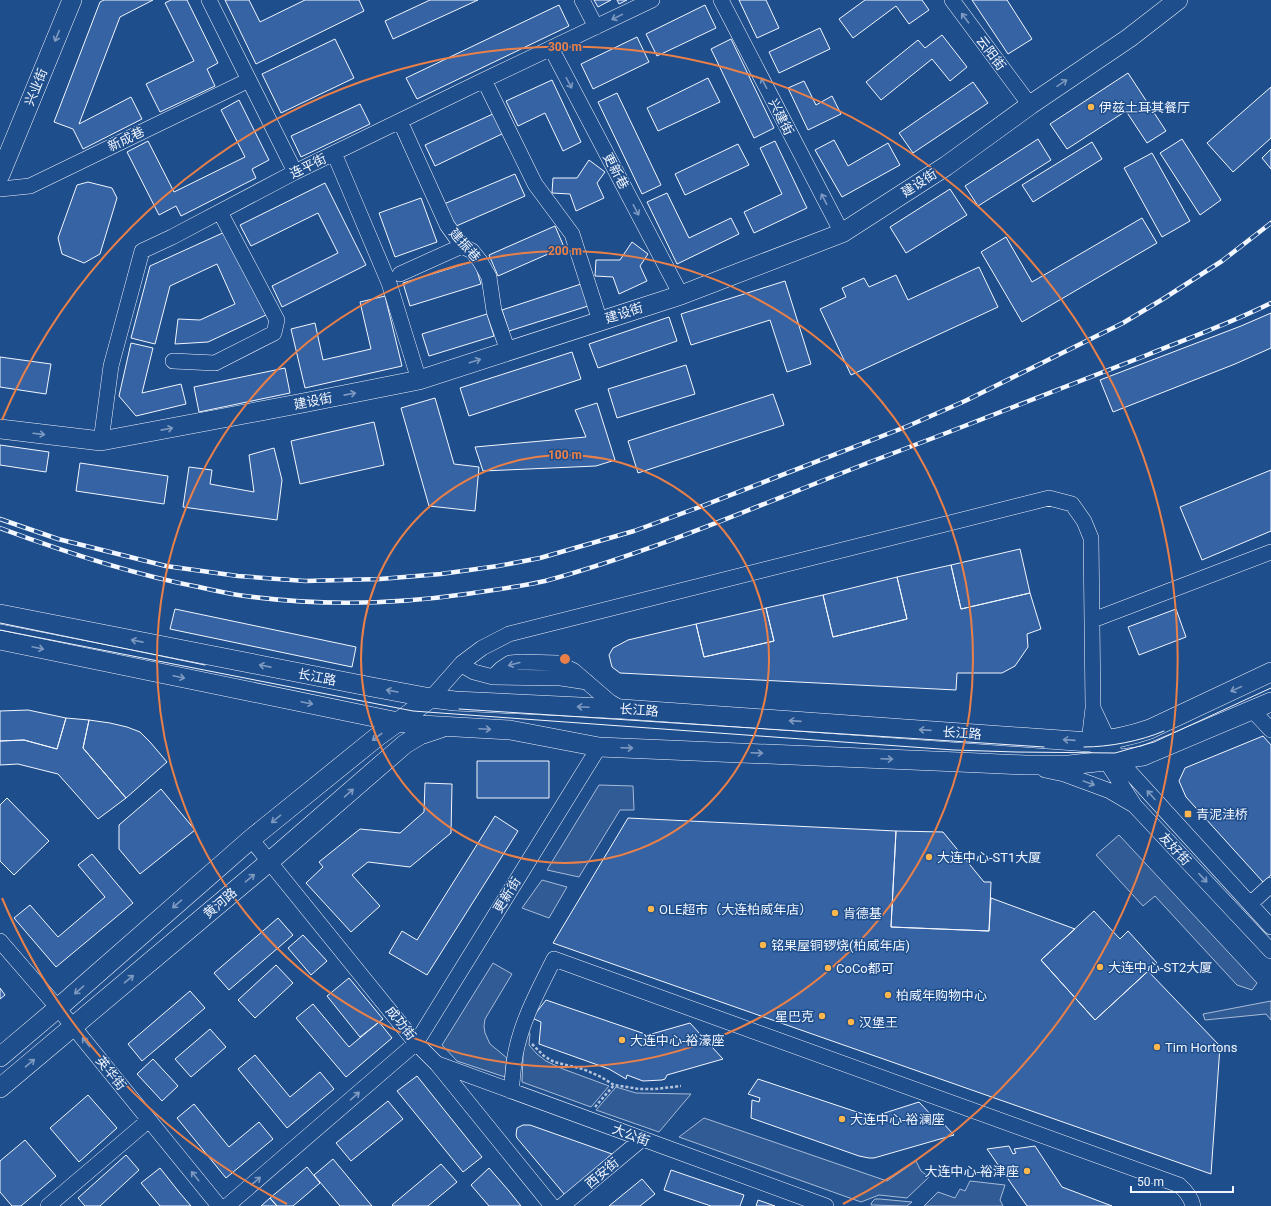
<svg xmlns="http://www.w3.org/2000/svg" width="1271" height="1206" font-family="Roboto,'Noto Sans SC',sans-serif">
	<rect width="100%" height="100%" fill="#1f4e8c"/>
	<path fill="#305b95" stroke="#a8bbd7" d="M599,785L633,786L634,810H620L579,877L547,870Z
		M1119,835L1257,983L1252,990L1237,985L1155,896L1143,906L1096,855Z
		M542,880L567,887L549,918L522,908Z
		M493,963L512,974L485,1019L484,1026L485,1033L490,1044L507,1058L505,1077L457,1061L442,1045Z
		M1271,1001V1020L1266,1014L1205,1020L1203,1014Z
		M528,1030L530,1034L529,1045L537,1054L546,1061L563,1069L609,1086L591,1107L522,1082L524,1033Z
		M616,1087L636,1093L691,1094L659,1132L596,1110Z
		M704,1118L887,1181L916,1161L921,1171L929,1177L907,1198L879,1195L861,1202L679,1137Z
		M970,1181L1005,1185L1000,1200L1003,1206H924L938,1192L955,1198L960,1189L965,1191Z
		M875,1199H880L912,1202L907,1206L871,1205L872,1202Z"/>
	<path fill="#3563a3" stroke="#f2f6ff" d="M104,0H153L120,17L79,124L131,97L142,119L83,149L73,129L54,122L100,2Z
		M171,0H187L218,63L207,69L215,86L160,112L146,84L194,61L165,3Z
		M225,0H249L260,22L305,0H359L364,11L256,64Z
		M430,0H478L393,39L385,21Z
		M594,0H611L598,7Z
		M617,0H627L619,4Z
		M739,0H766L779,28L757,38Z
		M865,0H922L929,10L909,24L896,6L853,38L839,19Z
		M972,0H1007L1032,39L1008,54Z
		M559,5L569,26L417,99L406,78Z
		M705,5L716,28L657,56L646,34Z
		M820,28L830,49L779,73L769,52Z
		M942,35L967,67L950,81L932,59L881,100L866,82L918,40L925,48Z
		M637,37L649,62L593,89L581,64Z
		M335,39L354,78L281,113L262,74Z
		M731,39L774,128L754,138L711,49Z
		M1128,73L1166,131L1147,143L1126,111L1067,149L1050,124Z
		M708,78L720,102L658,131L647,108Z
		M552,80L581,142L563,151L545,113L518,126L506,101Z
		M804,81L816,105L832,96L841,114L808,130L788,88Z
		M973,82L988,103L913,153L899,133Z
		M1271,87V138L1233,172L1207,143Z
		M617,93L661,185L642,194L598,102Z
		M239,100L269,160L252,169L256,178L181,216L176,206L159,215L127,152L148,141L174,192L245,157L221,110Z
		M360,104L370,124L301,157L291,136Z
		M495,113L504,133L435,166L425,145Z
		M1038,139L1051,160L978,206L965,186Z
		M1182,139L1221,200L1200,215L1160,153Z
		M834,140L848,166L888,143L900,165L842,197L815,150Z
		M775,141L807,208L754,233L744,212L782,194L760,148Z
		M1092,142L1102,159L1033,202L1022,185Z
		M738,144L749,165L685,195L675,174Z
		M1271,149V169L1262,158Z
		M1152,153L1190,221L1162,237L1124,168Z
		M589,160L605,172L597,183L604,198L576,211L570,194L552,193L553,178H577Z
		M515,174L525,196L454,227L444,204Z
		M88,182L112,188L117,198L100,254L84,263L62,254L58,238L77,185Z
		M325,183L366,265L282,307L272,286L338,253L318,213L251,246L240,225Z
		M950,189L967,215L906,253L890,227Z
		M667,193L689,238L731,218L739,234L677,264L647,202Z
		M421,198L437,242L395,257L379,213Z
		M1142,218L1157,243L1022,322L981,252L1006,237L1032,282Z
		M555,226L564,247L498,276L489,255Z
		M227,231L266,315L208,342L175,344L178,319L200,320L235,304L217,264L170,286L155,344L131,338L150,266Z
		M632,242L648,254L640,266L647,281L619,294L613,277L595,276L596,260H620Z
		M474,261L481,284L410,306L403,283Z
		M979,267L998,307L851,375L820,309L846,297L842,288L864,278L869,287L896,275L908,300Z
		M785,281L811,364L787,372L770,320L691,345L681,314Z
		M581,284L588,306L509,331L502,310Z
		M385,296L402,366L305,388L291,329L315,323L323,360L371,349L360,302Z
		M1271,313V348L1235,364L1113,412L1100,380L1241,326Z
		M487,314L494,336L429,356L422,334Z
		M669,317L677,341L598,368L589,344Z
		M131,343L153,348L142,393L181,384L186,404L136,416L119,396Z
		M572,352L581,379L469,416L460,388Z
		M0,357L51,364L46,394L0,387Z
		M686,365L695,394L617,418L608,389Z
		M285,368L290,393L199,412L194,387Z
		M773,394L784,425L638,473L628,441Z
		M435,398L454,464L479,467L475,511L429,506L401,408Z
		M597,403L615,460L596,466L483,471L475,447L586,437L575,410Z
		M374,422L384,465L300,484L291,441Z
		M0,445L49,452L46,472L0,465Z
		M274,448L282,480L277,520L183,507L189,467L212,470L210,484L254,492L249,455Z
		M80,463L168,476L164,504L76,491Z
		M1271,470V531L1202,560L1180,507Z
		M1020,549L1030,593L961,609L951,565Z
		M951,565L961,609L1030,593L1041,629L1027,634L1028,647L1015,666L1002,673H957L956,690L620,673L612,667L609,655L613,648L628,640L696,624L704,657L774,641L766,608L823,595L833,637L907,619L897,577Z
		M897,577L907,619L833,637L823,595Z
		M766,608L774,641L704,657L696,624Z
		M175,609L356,647L352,667L170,629Z
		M1176,609L1186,637L1139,655L1128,627Z
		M28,710L66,718L57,749L24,740L0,741V711Z
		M66,718L89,720L83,748L126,798L98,819L58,774L18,764L0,765V741L24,740L57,749Z
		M89,720L110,723L127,727L140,732L150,742L167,762L126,798L83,748Z
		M1263,736L1271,745V875L1263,882L1186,797L1179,781L1185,768Z
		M477,761H549V798H477Z
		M425,783L452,784L451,833L410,867L368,862L352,875L380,906L351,932L306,883L323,867L319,862L360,829L400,833L424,812Z
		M161,789L195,830L140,874L119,849V825Z
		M7,798L49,841L14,875L0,861V805Z
		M495,816L518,831L427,975L389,953L402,931L417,940Z
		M628,818L896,831L891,927L989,931L991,898L1075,929L1041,960L1095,1020L1148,971L1220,1046L1211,1174L553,943Z
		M896,831L943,832L984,882H991L989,931L891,927Z
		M92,854L133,903L56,967L14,918L30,905L58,937L105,897L78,865Z
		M1094,911L1120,939L1128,931L1157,963L1095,1020L1041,960Z
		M278,918L293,935L229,990L214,973Z
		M303,935L327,961L311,975L288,948Z
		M276,965L293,983L255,1018L238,1000Z
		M349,978L383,1019L360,1037L327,996Z
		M0,988L5,995L0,999Z
		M190,991L205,1008L142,1061L128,1044Z
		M546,1000L648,1035L690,1023L723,1059L667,1075L665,1079L662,1080L643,1081L627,1075L626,1079L609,1069L539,1044L541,1022L532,1018Z
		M313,1004L349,1047L379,1022L392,1038L346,1077L296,1018Z
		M210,1029L226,1047L191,1077L175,1059Z
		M255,1055L290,1097L320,1072L334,1089L287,1128L238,1069Z
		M153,1059L178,1086L162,1101L137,1074Z
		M417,1076L482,1157L463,1172L397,1091Z
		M758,1079L872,1117L919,1102L934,1118L930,1120L931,1122L940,1120L954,1135L874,1158H869L859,1156L751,1118L752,1100L759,1102L760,1098L748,1094Z
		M88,1095L117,1128L79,1162L50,1128Z
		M388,1101L403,1119L351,1161L336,1143Z
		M194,1104L229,1147L259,1122L273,1139L226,1178L177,1118Z
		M523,1125H530L612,1154L565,1195L517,1138L516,1135L517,1128Z
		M25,1140L56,1176L21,1206H12L0,1192V1161Z
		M1009,1146L1013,1154L1016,1153L1014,1149L1035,1146L1062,1187L1112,1206H1027L987,1149Z
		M126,1155L139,1170L100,1206H85L78,1198Z
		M333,1159L372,1206H340L314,1175Z
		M441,1164L457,1182L428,1206H393L392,1205Z
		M307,1167L320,1183L293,1206H277L270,1198Z
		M160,1168L179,1192L191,1206H160L141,1183Z
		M489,1168L509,1191L521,1206H489L471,1185Z
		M671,1170L744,1195L740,1206H711L664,1190Z
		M642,1179L655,1194L640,1206H609Z
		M270,1198L277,1206H261Z
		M758,1200L775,1206H756Z"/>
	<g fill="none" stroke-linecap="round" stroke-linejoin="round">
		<g stroke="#f2f6ff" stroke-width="16">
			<path id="minor" d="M209,0L295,172
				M582,0L596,27
				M721,0L842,233
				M952,0L1030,105
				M551,48L681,295
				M484,80L535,184L572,234L600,321
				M400,121L447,225L462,246L472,251L480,261L489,277L494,311L508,351
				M334,153L389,283L419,380
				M0,189L30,186L249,80
				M400,274L462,246
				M173,361L215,363L274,333L277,320L220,212
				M101,441L111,366L142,251L172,237L295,172L484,80L652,0
				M1093,620L1271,552
				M462,663L467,668L474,672L493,677L561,678L587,682
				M493,677L501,669L510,663L521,662L558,663L574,671L610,702L622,709
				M431,698L462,663L482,648L509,634L1049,498L1072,504L1084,521L1091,538L1093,708L1089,742L1097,747L1135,806L1271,951
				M1093,708L1108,740L1118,759L1271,927
				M1253,711L1271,730
				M1045,770L1064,774L1110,791L1132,804
				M251,839L416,1043L437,1064L552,1206
				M1250,904L1271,885
				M0,941L58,1008L219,1206
				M438,1064L826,1206
				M511,1091C513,1078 513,1064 516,1051C523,1018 539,989 554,959L1179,1185C1186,1191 1191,1197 1193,1206
				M48,1206L149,1120
				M227,1206L416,1043L599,747
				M562,1206L642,1139"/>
		</g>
		<g stroke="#f2f6ff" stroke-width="20">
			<path id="major" d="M0,175L72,0
				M0,429L101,441L303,403L419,380L681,295L842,233L946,166L1030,105L1129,38L1178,0
				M0,614L372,687L431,698L455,701L622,709L1089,742C1110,740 1130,736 1150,729L1271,672
				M0,640L398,722L421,725L510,730L599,747L958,762L1025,765H1069L1106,761L1143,756L1271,702
				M0,1057L58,1008L251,839L377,737L431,698
				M0,1088L269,862L405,744L420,735L441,728"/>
		</g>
		<path stroke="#b3c4dc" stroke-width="2.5" stroke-dasharray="3 2" stroke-linecap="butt" d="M532,1044L544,1056L554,1062L583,1069L601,1077L614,1085L639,1089H655L681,1086
			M595,1107L614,1085"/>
		<use href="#minor" stroke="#1f4e8c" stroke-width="15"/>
		<use href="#major" stroke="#1f4e8c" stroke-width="19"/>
		<path stroke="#f2f6ff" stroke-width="1" d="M0,623L205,665
			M0,630L413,711L954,750L1016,752L1115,753L1154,742L1271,688
			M459,709L1044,747
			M1084,747C1109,747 1141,741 1164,731"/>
		<g stroke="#f2f6ff" stroke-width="4.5">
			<path id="rail" d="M0,519L58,539L166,566L238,576L305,581L380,579L441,574L498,566L540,558L634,531L697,508L908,426L965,401L1123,323L1163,299L1222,261L1271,223
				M0,528C65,552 131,574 199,587C212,590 225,593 238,595C314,606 390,605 466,594C492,590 519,587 545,581C659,550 768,501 878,459C968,425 1058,390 1147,355C1189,338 1231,323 1271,303"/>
		</g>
		<use href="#rail" stroke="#1f4e8c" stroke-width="3" stroke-dasharray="9" stroke-linecap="butt"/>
	</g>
	<defs><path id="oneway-shaft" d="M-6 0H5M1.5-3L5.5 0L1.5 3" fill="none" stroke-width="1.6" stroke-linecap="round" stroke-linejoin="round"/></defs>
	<g stroke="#7e9ac0">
		<use href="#oneway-shaft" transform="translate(617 17) rotate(154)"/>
		<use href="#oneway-shaft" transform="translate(965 18) rotate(-127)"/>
		<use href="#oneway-shaft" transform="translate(57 36) rotate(112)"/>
		<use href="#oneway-shaft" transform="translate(569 83) rotate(62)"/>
		<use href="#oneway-shaft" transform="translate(764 83) rotate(-117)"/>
		<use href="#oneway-shaft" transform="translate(1062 83) rotate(-34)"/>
		<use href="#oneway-shaft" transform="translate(824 199) rotate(-117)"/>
		<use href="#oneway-shaft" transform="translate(636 210) rotate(62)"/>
		<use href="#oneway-shaft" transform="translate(475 361) rotate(-18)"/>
		<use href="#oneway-shaft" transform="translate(350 394) rotate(-11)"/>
		<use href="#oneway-shaft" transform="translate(167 429) rotate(-11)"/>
		<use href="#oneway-shaft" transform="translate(39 434) rotate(7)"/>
		<use href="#oneway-shaft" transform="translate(137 641) rotate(-169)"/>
		<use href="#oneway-shaft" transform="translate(38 648) rotate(12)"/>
		<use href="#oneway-shaft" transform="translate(514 664) rotate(165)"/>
		<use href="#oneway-shaft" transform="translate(265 666) rotate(-169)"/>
		<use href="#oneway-shaft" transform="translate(179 677) rotate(12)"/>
		<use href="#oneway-shaft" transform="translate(1236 689) rotate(155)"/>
		<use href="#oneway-shaft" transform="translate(392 691) rotate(-170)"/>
		<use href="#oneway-shaft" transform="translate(307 703) rotate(12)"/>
		<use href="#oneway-shaft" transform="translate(583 707) rotate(-177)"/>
		<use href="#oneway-shaft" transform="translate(795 721) rotate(-176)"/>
		<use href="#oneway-shaft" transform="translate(485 729) rotate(3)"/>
		<use href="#oneway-shaft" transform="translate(925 730) rotate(-176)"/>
		<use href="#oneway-shaft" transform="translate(377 737) rotate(143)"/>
		<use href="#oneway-shaft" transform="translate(1069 740) rotate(-176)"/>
		<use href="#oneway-shaft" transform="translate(627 748) rotate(2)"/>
		<use href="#oneway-shaft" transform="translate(757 753) rotate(2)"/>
		<use href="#oneway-shaft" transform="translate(887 759) rotate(2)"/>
		<use href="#oneway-shaft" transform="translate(1089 783) rotate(20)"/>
		<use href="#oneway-shaft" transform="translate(349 793) rotate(-41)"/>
		<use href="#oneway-shaft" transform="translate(1151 795) rotate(-132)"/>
		<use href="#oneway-shaft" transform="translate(276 819) rotate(141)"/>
		<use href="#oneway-shaft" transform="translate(250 878) rotate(-40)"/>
		<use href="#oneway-shaft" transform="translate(1203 878) rotate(47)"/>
		<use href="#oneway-shaft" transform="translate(177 904) rotate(139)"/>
		<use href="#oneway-shaft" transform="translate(129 979) rotate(-40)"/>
		<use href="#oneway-shaft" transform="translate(79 990) rotate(139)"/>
		<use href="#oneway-shaft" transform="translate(86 1042) rotate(-129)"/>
		<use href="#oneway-shaft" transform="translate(30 1063) rotate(-40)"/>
		<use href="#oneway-shaft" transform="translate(355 1096) rotate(-41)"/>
		<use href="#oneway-shaft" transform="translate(195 1176) rotate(-129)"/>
		<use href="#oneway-shaft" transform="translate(256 1181) rotate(-41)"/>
	</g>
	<g fill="none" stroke="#ea8049" stroke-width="2">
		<circle cx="565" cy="659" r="204"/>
		<circle cx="565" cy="659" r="408"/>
		<path d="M287 1204A612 612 0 0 1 2 898M2 420A612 612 0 1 1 843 1204"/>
	</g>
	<g fill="#ffb74d" stroke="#1f4e8c" stroke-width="1.5">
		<circle cx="1091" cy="107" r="4"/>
		<rect x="1184" y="810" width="8" height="8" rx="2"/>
		<circle cx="929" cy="857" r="4"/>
		<circle cx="651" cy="909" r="4"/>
		<circle cx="835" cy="913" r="4"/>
		<circle cx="763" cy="945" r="4"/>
		<circle cx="1100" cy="967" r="4"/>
		<circle cx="828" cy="968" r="4"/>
		<circle cx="888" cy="995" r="4"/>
		<circle cx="822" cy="1016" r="4"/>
		<circle cx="851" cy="1022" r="4"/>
		<circle cx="622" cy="1040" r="4"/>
		<circle cx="1157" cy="1047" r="4"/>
		<circle cx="842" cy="1119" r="4"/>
		<circle cx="1027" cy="1171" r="4"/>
	</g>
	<g text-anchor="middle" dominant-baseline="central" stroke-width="3" stroke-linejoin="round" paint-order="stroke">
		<g font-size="13" fill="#f2f6ff" stroke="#1f4e8c">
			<text transform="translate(991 53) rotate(53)">云阳街</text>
			<text transform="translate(36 87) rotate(-68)">兴业街</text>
			<text transform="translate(781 117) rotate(63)">兴建街</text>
			<text transform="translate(126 139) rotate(-26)">新成巷</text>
			<text transform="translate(308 166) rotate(-26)">连平街</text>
			<text transform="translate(616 171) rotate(62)">更新巷</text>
			<text transform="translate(919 183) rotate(-33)">建设街</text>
			<text transform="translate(465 245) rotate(48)">建振巷</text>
			<text transform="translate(624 313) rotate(-18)">建设街</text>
			<text transform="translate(313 401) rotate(-11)">建设街</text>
			<text transform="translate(317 677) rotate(11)">长江路</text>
			<text transform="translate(639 710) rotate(4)">长江路</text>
			<text transform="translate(962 733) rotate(4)">长江路</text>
			<text transform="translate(1175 849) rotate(47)">友好街</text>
			<text transform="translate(507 895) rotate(-58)">更新街</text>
			<text transform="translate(220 903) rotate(-40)">黄河路</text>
			<text transform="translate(401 1023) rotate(51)">成功街</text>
			<text transform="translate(111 1073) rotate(51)">英华街</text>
			<text transform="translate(631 1135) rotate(20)">大公街</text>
			<text transform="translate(602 1173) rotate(-40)">西安街</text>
		</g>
		<g font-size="13" fill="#f2f6ff" stroke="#1f4e8c" text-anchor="start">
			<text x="1099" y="107">伊兹土耳其餐厅</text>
			<text x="1196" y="814">青泥洼桥</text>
			<text x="937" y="857">大连中心-ST1大厦</text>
			<text x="659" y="909">OLE超市（大连柏威年店）</text>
			<text x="843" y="913">肯德基</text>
			<text x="771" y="945">铭果屋铜锣烧(柏威年店)</text>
			<text x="1108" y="967">大连中心-ST2大厦</text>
			<text x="836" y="968">CoCo都可</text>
			<text x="896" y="995">柏威年购物中心</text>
			<text x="814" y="1016" text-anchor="end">星巴克</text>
			<text x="859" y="1022">汉堡王</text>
			<text x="630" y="1040">大连中心-裕濠座</text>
			<text x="1165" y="1047">Tim Hortons</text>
			<text x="850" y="1119">大连中心-裕澜座</text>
			<text x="1019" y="1171" text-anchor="end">大连中心-裕津座</text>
		</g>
	</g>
	<circle cx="565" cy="659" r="6" fill="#ea8049" stroke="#1f4e8c" stroke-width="2"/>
	<g font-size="12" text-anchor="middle" font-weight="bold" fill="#ea8049" stroke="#1f4e8c" stroke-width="3" stroke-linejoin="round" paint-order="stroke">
		<text x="565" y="51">300 m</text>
		<text x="565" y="255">200 m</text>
		<text x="565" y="459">100 m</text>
	</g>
	<path d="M1131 1186v6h102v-6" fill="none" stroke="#f2f6ff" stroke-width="2"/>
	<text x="1137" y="1186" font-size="12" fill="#f2f6ff" stroke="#1f4e8c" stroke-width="3" paint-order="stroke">50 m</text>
</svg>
